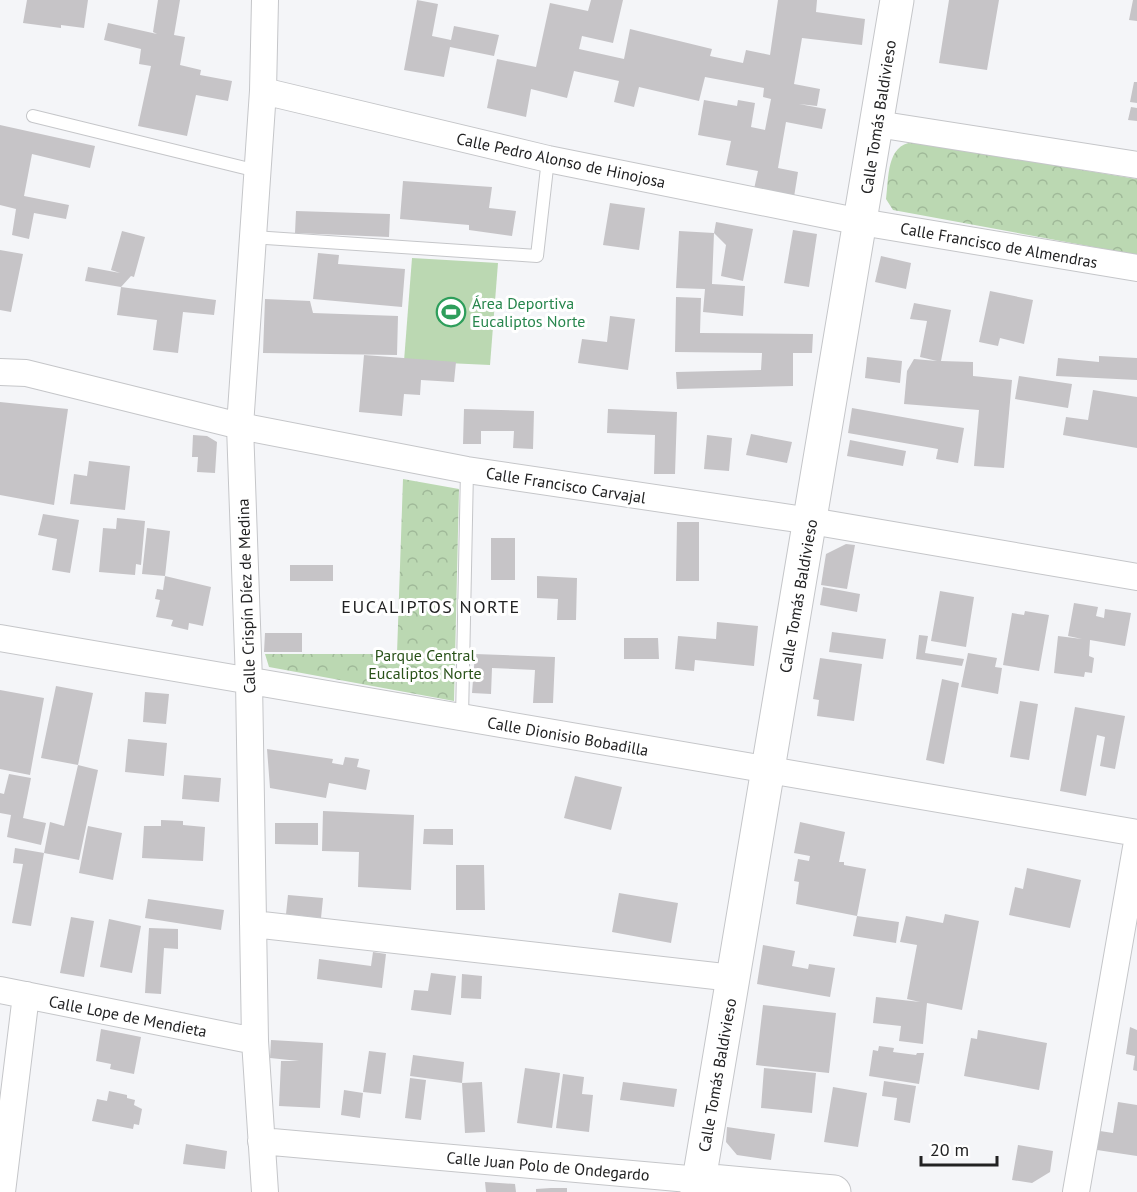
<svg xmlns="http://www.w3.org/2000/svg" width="1137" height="1192" font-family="'PT Sans',sans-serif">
	<defs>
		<pattern id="forest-crowns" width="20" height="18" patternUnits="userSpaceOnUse" patternTransform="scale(1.5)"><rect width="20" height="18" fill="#bbd8b2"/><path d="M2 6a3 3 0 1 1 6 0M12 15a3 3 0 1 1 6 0" fill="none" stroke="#a0b999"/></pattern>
	</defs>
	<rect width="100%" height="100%" fill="#f4f5f8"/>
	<path fill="url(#forest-crowns)" d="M913,142L1137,179V255L893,210L886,199C889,178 886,145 913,142Z
		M403,479L459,489L454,701L269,667L265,654H397Z"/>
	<path fill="#bbd8b2" d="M412,258L498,263L490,365L404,361Z"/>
	<path fill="#c6c4c7" d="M27,0H88L84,28L61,25V28L23,23Z
		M158,0H180L174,35L185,37L180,65L201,70L200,75L232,81L228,101L196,95L187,136L138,126L151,66L139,64L141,49L104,40L108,23L157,34L153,32Z
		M417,0L438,4L432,36L451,40L454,26L499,35L494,56L450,47L444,77L404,70Z
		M591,0H623L613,43L582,36L579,49L624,59L630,29L712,49L710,56L743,63L746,50L770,55L778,0H817L816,12L865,19L862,45L802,38L794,84L820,89L817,106L799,104L826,109L822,129L786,122L778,168L798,172L794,197L754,189L758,171L726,165L731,141L698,135L704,100L737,106L738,100L755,103L751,127L765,130L771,99L763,97L764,88L705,77L699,101L639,87L634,107L614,102L619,81L574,71L567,98L531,89L526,117L487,108L497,59L536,67L550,3L588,11Z
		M949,0H999L987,70L939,63Z
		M1133,0H1137V21L1129,20Z
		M1134,82H1137V103L1130,102Z
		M1131,107L1137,108V121L1128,120Z
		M0,125L95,146L90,168L32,154L24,196L69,205L66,219L34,213L29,239L12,235L16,209L0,205Z
		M403,181L492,187L489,208L516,211L512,236L469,230V225L400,219Z
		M610,203L645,208L639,250L603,245Z
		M296,211L390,214L389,237L295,233Z
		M716,222L753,229L743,281L721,276L726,245L714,233Z
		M793,230L817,234L809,287L784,283Z
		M122,231L145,237L134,277L131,276L121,287L85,281L88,267L120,273L111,270Z
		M679,231L714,233L712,284L745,286L743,316L703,312L705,289L676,288Z
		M0,250L23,254L11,312L0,310Z
		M318,253L339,255L338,264L405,269L402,307L313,299Z
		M881,256L911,263L906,289L875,282Z
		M121,287L216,300L214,315L183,312L178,353L153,350L157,320L117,315Z
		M990,291L1033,300L1024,344L1000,338L998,346L979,342Z
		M676,297L701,298L700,333L813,334L812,353H793V386L677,389L676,372L761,370L762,353L675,352Z
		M265,299L310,301L313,313L398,316L397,355L263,353Z
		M914,303L951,310L941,361L973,362V376L1012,380L1004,468L974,466L979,410L904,404L907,371L914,359L937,361L920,357L927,321L910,319Z
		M610,316L635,319L628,370L578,363L582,339L607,342Z
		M364,355L456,362L454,382L421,380L420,395L404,394L402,416L359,412Z
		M1099,356L1137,358V380L1056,376L1058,358L1099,362Z
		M867,357L902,361L900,383L865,378Z
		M1019,376L1072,384L1068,408L1015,399Z
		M1093,390L1137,397V448L1063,435L1066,417L1088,420Z
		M0,402L68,409L54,505L0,495Z
		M852,408L964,428L958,463L936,459L938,449L848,433Z
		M464,409L534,411L533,449L513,448L514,431H481V444H463Z
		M608,409L677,412L675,474H654L655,435L607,433Z
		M751,434L792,442L787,463L746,455Z
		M193,435L207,436L217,442L215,473L197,472L198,457H192Z
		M707,435L732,438L729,471L704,469Z
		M850,440L906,451L903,466L847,456Z
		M89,461L130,466L125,510L70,504L74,474L87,476Z
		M43,514L79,520L70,573L52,570L57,539L38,535Z
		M117,518L145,521L141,565L136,564L135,575L99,572L103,528L116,529Z
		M677,522H699V581H676Z
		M147,528L170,531L165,576L142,574Z
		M491,538H515V580H491Z
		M846,544L855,545L847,589L821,585L826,554Z
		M290,565H333V581H290Z
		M165,576L211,587L203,626L189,623L188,630L171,626L173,620L156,617L160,600L155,599L157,589L163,590Z
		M537,576L577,578L576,620H557L558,599L537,598Z
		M823,587L860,594L857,612L820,605Z
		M940,591L974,597L966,647L931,641Z
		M1074,603L1098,607L1096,616L1104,618L1105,609L1131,613L1125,646L1090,640L1089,656L1094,658L1092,673L1085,672L1084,677L1054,673L1058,636L1082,639L1068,636Z
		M1025,611L1049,615L1039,671L1003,665L1012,613L1024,615Z
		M717,622L758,626L754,666L695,660L694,671L675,669L678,636L716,639Z
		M832,632L886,639L883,659L829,652Z
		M265,633H302V652H264Z
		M919,635L928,636L925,653L964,659L962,666L916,659Z
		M624,638H658L659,659H624Z
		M968,653L997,658L995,667L1002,668L998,694L961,687Z
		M475,654L555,657L553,703H533L535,670L492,668L491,694L472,693Z
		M820,658L862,664L854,721L817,716L819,700L813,699Z
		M942,679L959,683L944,764L926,760Z
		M56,686L93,693L78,765L41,758Z
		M0,690L44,698L30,775L0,769Z
		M145,692L169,694L166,724L143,722Z
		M1020,701L1038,704L1029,760L1010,757Z
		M1075,707L1125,716L1115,769L1100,766L1105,737L1097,735L1086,796L1060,791Z
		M128,739L167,743L164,776L125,772Z
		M267,749L333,759L332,763L343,765L345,757L359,759L357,767L370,770L366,790L329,783L326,798L270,788Z
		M78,765L98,770L79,860L44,853L31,926L12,923L23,864L13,863L15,848L44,853L50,822L64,826Z
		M9,774L31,778L23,818L46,823L41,845L7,837L11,815L0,813V793L4,794Z
		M184,775L221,778L219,802L182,799Z
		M575,776L622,787L611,830L564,818Z
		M323,811L414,815L411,890L358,887L359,852L322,851Z
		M161,820L183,821V825L205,827L203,861L142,858L144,826H161Z
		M800,822L845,832L839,862H844V865L866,869L857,916L796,904L799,882L794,881L798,859L809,861L810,856L794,853Z
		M275,823H318V845L275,844Z
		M88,826L122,833L113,880L79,873Z
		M424,829H453V845L423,844Z
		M456,865H484L485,910H456Z
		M1027,868L1081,880L1070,928L1009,915L1015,887L1023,889Z
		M619,893L678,903L671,943L612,932Z
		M288,895L323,898L321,918L286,914Z
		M148,899L224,910L221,930L145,918Z
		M945,914L979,921L962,1010L927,1003L923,1044L899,1041L901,1026L873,1023L876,997L920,1002L907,999L917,945L900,942L906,916L943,923Z
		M857,916L899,922L896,943L853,936Z
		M71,917L94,921L84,977L60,973Z
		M109,919L141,926L132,973L100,967Z
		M149,928L178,929V949L164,948L161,994L145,993Z
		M763,945L795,951L792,966L808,969L809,964L835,968L830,997L757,984Z
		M373,952L386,954L382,988L317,979L319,959L371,966Z
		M431,973L456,976L451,1015L411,1010L414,990L428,991Z
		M462,974L482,976L481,999L461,998Z
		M763,1005L836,1013L829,1073L756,1065Z
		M1130,1027L1137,1030V1071L1133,1070L1135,1056L1126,1054Z
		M101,1029L141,1037L134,1074L110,1069L111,1064L96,1061Z
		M978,1030L1047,1043L1039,1090L964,1076L971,1038L977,1039Z
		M271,1040L323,1043L320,1108L279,1106L281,1061H299L270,1058Z
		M879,1046L894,1048L893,1052L916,1055L917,1053H924L919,1084L869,1076L873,1050L878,1051Z
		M369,1051L386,1053L381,1094L363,1092Z
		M413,1055L464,1062L462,1083L410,1076Z
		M525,1068L560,1073L552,1128L517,1123Z
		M764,1068L816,1073L812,1113L761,1108Z
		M563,1074L584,1077L582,1094L593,1095L589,1132L556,1128Z
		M410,1078L426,1080L421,1120L405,1118Z
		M884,1081L916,1086L910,1123L894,1120L897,1098L882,1096Z
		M482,1082L485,1132L465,1133L462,1083Z
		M623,1082L677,1089L674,1107L620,1100Z
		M833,1087L867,1093L858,1147L824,1142Z
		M344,1090L363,1093L360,1118L341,1115Z
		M109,1091L127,1095V1098L135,1100L134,1105L142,1109L139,1125L134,1124L133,1129L92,1121L97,1099L107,1101Z
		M1118,1102L1137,1105V1156L1097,1150L1100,1131L1113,1133Z
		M727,1127L775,1134L771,1160L737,1155L726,1142Z
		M186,1144L227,1151L225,1169L183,1164Z
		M1018,1145L1053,1151L1050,1172L1032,1183L1012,1180Z
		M485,1182L515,1184L516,1192H486Z
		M551,1188H567V1192H536V1189Z"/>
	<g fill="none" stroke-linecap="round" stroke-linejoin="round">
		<g stroke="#c5c6c9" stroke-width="14">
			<path id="lane" d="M33,116L257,171
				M252,237L537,256L548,159
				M462,718L467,470"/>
		</g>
		<g stroke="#c5c6c9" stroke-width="28">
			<path id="street" d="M263,91L548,159L861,222L1137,268
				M877,124L1137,165
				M0,372L26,373L240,426L467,470L811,521L1137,577
				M0,638L1137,833
				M253,924L733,978
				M0,990L255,1041
				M261,1141L700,1180
				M2,1192L26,995
				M265,1192L255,1041L249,681L240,426L263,91L265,0
				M1076,1192L1137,842"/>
		</g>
		<g stroke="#c5c6c9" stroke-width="35">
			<path id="secondary" d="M700,1180L834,1192
				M697,1192L897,0"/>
		</g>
		<use href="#lane" stroke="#fff" stroke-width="12"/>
		<use href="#street" stroke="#fff" stroke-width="26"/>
		<use href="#secondary" stroke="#fff" stroke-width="33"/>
	</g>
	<defs>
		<g id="stadium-ring" transform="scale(1.5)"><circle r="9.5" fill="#fff" stroke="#2e9e5b" stroke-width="1.5"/><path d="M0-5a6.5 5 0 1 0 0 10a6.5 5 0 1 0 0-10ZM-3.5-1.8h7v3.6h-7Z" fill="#2e9e5b"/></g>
	</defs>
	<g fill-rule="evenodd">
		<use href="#stadium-ring" x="451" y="312"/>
	</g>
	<g text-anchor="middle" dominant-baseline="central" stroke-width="6" stroke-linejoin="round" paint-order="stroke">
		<g font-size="16" fill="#222223" stroke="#fff">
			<text transform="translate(878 117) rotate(-81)">Calle Tomás Baldivieso</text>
			<text transform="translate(561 160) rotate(12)">Calle Pedro Alonso de Hinojosa</text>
			<text transform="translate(999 245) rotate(10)">Calle Francisco de Almendras</text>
			<text transform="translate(566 485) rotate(9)">Calle Francisco Carvajal</text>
			<text transform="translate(246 596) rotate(-92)">Calle Crispín Díez de Medina</text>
			<text transform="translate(798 596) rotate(-80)">Calle Tomás Baldivieso</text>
			<text transform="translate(568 736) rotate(10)">Calle Dionisio Bobadilla</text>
			<text transform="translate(128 1016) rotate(11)">Calle Lope de Mendieta</text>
			<text transform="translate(717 1075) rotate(-80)">Calle Tomás Baldivieso</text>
			<text transform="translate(548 1166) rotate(5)">Calle Juan Polo de Ondegardo</text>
		</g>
		<g font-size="16" fill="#27864d" stroke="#fff" text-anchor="start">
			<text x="472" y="303">Área Deportiva<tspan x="472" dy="18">Eucaliptos Norte</tspan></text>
		</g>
		<g font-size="16" fill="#295219" stroke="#fff">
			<text x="425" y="655">Parque Central<tspan x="425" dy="18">Eucaliptos Norte</tspan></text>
		</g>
		<g font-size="18" letter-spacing="1.5" fill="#222223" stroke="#fff">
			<text x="431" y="606">EUCALIPTOS NORTE</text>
		</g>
	</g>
	<path d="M921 1156v9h76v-9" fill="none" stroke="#222223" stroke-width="3"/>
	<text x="930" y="1156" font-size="18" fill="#222223" stroke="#ffffff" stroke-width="4.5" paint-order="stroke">20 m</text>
</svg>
